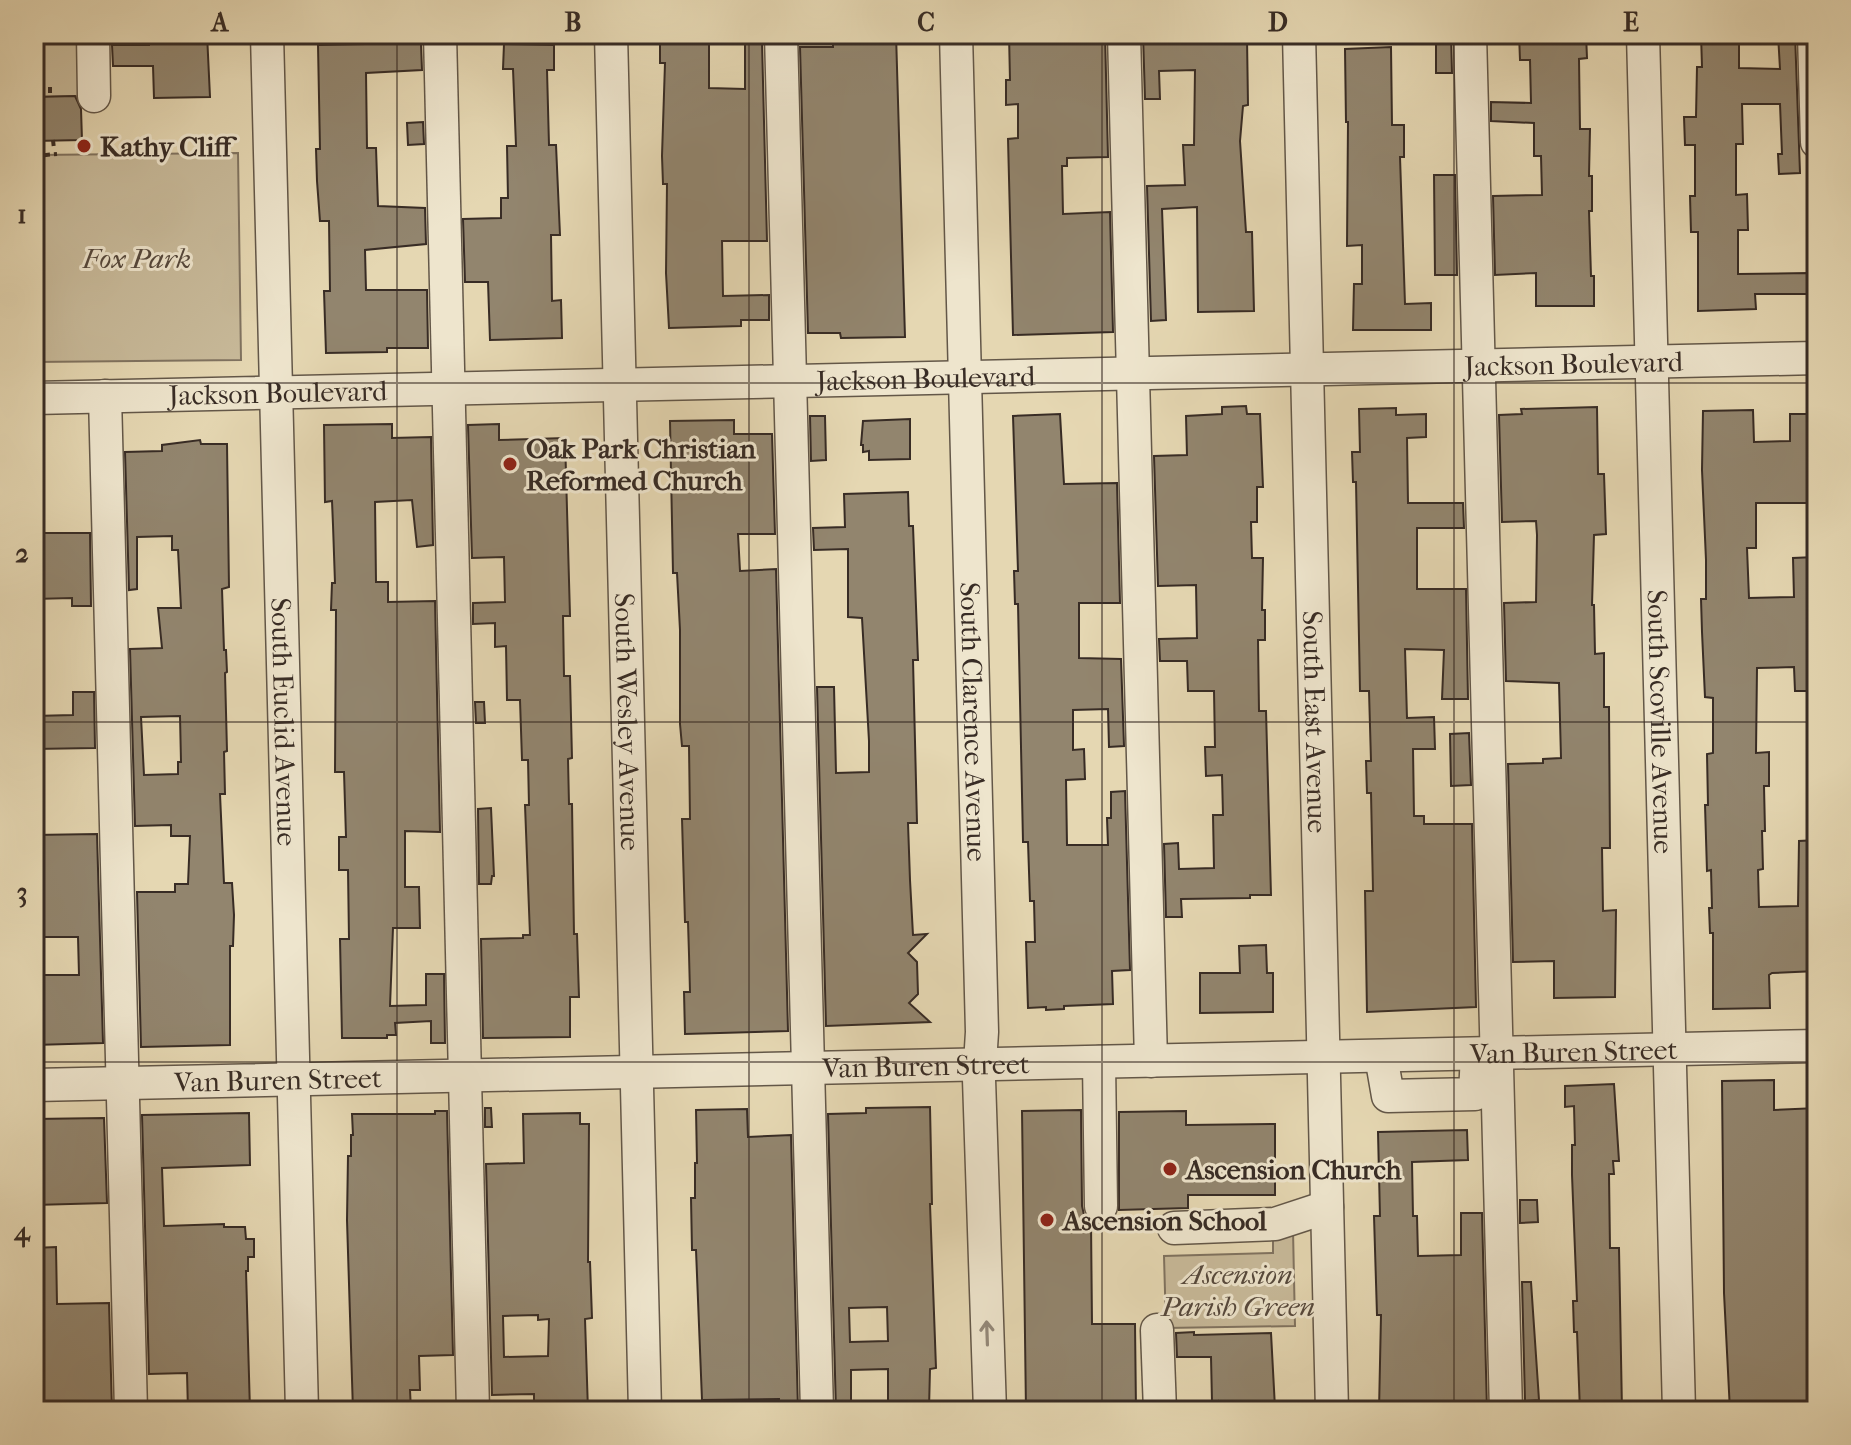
<svg xmlns="http://www.w3.org/2000/svg" width="1851" height="1445" font-family="'IM FELL French Canon',serif">
	<rect width="100%" height="100%" fill="#e5d7b2"/>
	<filter id="stains"><feTurbulence type="fractalNoise" baseFrequency=".0025" numOctaves="4"/><feColorMatrix values="0 0 0 0 .2 0 0 0 0 .09 0 0 0 0 .02 0 0 0 .5 -.17"/></filter>
	<radialGradient id="worn" r=".72"><stop offset=".6" stop-color="#630" stop-opacity="0"/><stop offset="1" stop-color="#630" stop-opacity=".3"/></radialGradient>
	<path fill="#c8ba9a" stroke="#807360" stroke-width="2" d="M34,34H80V96L34,97Z
		M238,153L241,360L34,362V155Z
		M1273,1230H1293L1295,1326L1166,1328L1164,1256L1273,1253Z"/>
	<path fill="#92856e" stroke="#382c25" stroke-width="2" fill-rule="evenodd" d="M149,34H207L210,97L154,98L153,66H113L112,45H149Z
		M833,34H896L905,337L841,338L840,333H808L800,47H833Z
		M1009,34H1105L1108,157L1067,158V166H1062L1063,214L1110,212L1113,332L1013,335L1008,139L1018,138V104L1006,105V80H1010Z
		M1143,34H1159V40L1247,38L1248,105L1243,106L1240,141L1246,232H1252L1254,311L1198,312L1197,207L1162,209L1166,320L1151,321L1147,186L1185,185L1183,145H1194L1195,70L1159,71L1160,99H1145Z
		M1436,34H1451L1452,73H1436Z
		M1519,34H1586L1587,58L1579,59L1580,129H1590L1589,176H1592V211H1589L1591,276H1594V306H1536V273L1495,275L1493,196L1542,195L1541,156H1534V123L1491,121V102L1531,103L1530,60H1520Z
		M1701,34H1739V68L1780,69L1778,34H1795L1800,173L1779,174L1778,154H1782L1780,104H1742L1743,144H1736V195L1747,194L1748,230H1738V274L1808,273V294H1755L1756,309L1698,311V232H1691L1690,196H1695V145H1685L1684,117H1696L1697,67H1702Z
		M660,37H709V88L745,89V43L762,42L767,241H722L723,296L769,295V320H741V326L669,328L666,273L667,184H663L662,156L665,63H660Z
		M365,44H421L422,70L366,73L367,148H376L378,206L425,208L426,244L365,250L366,290H427L428,348H387V352L326,353L324,291H330L329,221H320L317,181L316,149H320L318,45Z
		M504,44L554,45V70H547L549,145H556L560,235H551L552,301L561,300L562,338L490,340L488,282H465L463,219L501,218V198H508L507,146H516L513,69H503Z
		M1391,47L1392,125H1404V157H1400L1405,304L1431,303V330H1353L1354,284H1362V245L1347,246L1348,122H1346L1345,49Z
		M75,96L81,109L82,140L34,141V97Z
		M423,122L424,144L408,145L407,123Z
		M1434,175H1455L1457,275H1435Z
		M1246,406L1247,414H1260L1263,487H1257V522H1251L1252,558H1263L1262,610H1265V640H1258L1259,711H1266L1271,895H1250V898L1181,899L1182,917H1166L1164,844L1178,843L1179,869L1214,868L1213,815H1223L1222,775L1206,776L1205,747H1215L1214,691H1188L1187,661H1160L1159,639L1197,638L1196,585L1158,586L1154,456L1187,455L1186,416L1222,414V407Z
		M1597,407L1598,474H1604L1606,534L1594,535L1592,605H1594L1595,654L1604,653V707H1609L1610,848H1602L1603,911L1616,910L1615,997L1554,998V961L1513,962L1508,764L1543,763V759L1561,758L1559,683L1506,681L1504,603L1536,602L1537,535L1536,521L1502,522L1499,415L1522,414L1521,409Z
		M1396,408V415L1426,414V437L1407,438L1408,503H1463L1464,528H1417V589H1466L1468,699H1442L1444,650L1405,649L1407,718L1434,717L1435,749H1413L1414,816H1424V824H1472L1476,1007L1367,1012L1365,891H1373L1371,793H1367L1366,761H1371L1369,691H1360L1356,482H1353L1352,452H1360L1359,409Z
		M1753,410L1754,442L1790,441V414H1812L1811,503H1756V548H1747L1749,598L1794,597L1793,558L1815,557L1817,691H1795L1794,667L1757,668L1756,753L1769,752V786H1764L1765,831H1762L1763,869L1758,870L1759,907L1798,906L1799,841L1817,840V971L1772,973L1769,975L1770,1008L1713,1009V933H1710L1709,908H1712L1711,870L1707,871L1705,805H1708L1707,754L1713,753V698L1705,697L1702,632L1701,599H1706V560L1702,470L1703,411Z
		M1060,414L1064,484L1117,483L1120,603H1079V658L1121,659L1124,746L1109,747L1108,709L1073,710V750L1084,749L1085,779L1066,780L1067,845H1108L1107,818H1111V792L1125,791L1130,970L1112,971L1113,1004L1064,1006V1009L1046,1010V1007L1028,1008L1026,942H1035L1034,901H1030L1028,842H1023L1018,604H1015L1014,571H1018L1013,416Z
		M810,416H825L826,460L811,461Z
		M910,419V459L869,460V451L863,452V445H861L863,421Z
		M734,420V434H772L775,534H738L740,571L776,569L788,1031L685,1034L684,992H690L689,954L688,922H685L682,819H690L689,746H682L680,724V630L677,573H673L670,421Z
		M392,424V438L431,437L433,545L417,547L412,500L375,502L376,582H388V602L435,601L440,832L405,831V887H419L420,928H393L390,1006L426,1005V974H444L445,1043H431V1021L395,1023L396,1035H387V1038H342L340,939H349L348,870H339V837H346L344,772H335L336,610H331L332,583H335L333,525L332,501L325,502L324,425Z
		M499,424V440L565,438L570,616H563L564,676H570L572,758L568,759L569,804H572L574,934H577L579,997H570V1037L483,1038L481,939L523,938V935H530L525,805H529L528,760H522L520,700H507L506,646L495,647V623L473,624V603L505,602L504,557L472,558L468,425Z
		M200,440L201,444H227L229,587L222,589L224,650H226L227,672L225,673L227,751L224,752L225,794H220L224,883H232L234,915L233,946H230V1045L141,1047L137,892H175V884H188L190,836H171V825L135,826L130,649L162,648L158,608H181L178,550H172V536L137,537V589L129,590L125,452L162,451V445ZM180,716L181,762H178V774L144,775L141,717Z
		M908,492L909,526H913L918,660H913L917,823H908L910,880L913,935L927,934L908,953L917,962L918,994L909,1003L930,1022L826,1026L817,687H834L836,773L869,772V741L862,618L848,617V549L814,550L813,528L845,527L844,494Z
		M34,533H90L91,606H72V598L34,599Z
		M73,692H94L95,748L34,749V716L73,715Z
		M475,702H484L485,723H476Z
		M1469,733L1471,785L1451,786L1450,734Z
		M491,808L494,876H492L491,884H479L478,809Z
		M97,834L103,1043L34,1045V975H79L78,937H34V835Z
		M1266,945L1267,973H1273V1012L1200,1013V973H1240L1239,946Z
		M1774,1080V1110L1817,1108V1411H1730L1724,1293L1722,1081Z
		M1614,1084L1619,1161H1613L1614,1174H1609L1610,1248H1619L1622,1411H1580L1577,1332H1574L1573,1301H1577L1572,1175V1145H1575L1574,1106L1565,1107V1086Z
		M930,1107L932,1204H930L936,1368L930,1369L929,1409L888,1408V1369L851,1370V1411H836L828,1114L866,1113V1108ZM887,1307L888,1341L850,1342L849,1308Z
		M485,1108H491L492,1127H485Z
		M747,1109L748,1137L791,1135L798,1411H779V1399L702,1400L696,1250H692L691,1198H695V1163H697L696,1110Z
		M1081,1110L1082,1206L1084,1215L1091,1222L1092,1324H1135L1136,1411H1026L1022,1111Z
		M435,1111H447L453,1355L419,1356L420,1390H410L411,1411H353L347,1220L348,1156H351V1135H353L352,1114H435Z
		M1186,1111V1125L1275,1124V1195H1188V1208L1119,1210V1112Z
		M249,1113L250,1165L162,1168L164,1226L224,1224V1227H245L246,1239H254V1257H248V1271H246L250,1411H188L187,1373L149,1374L142,1115Z
		M580,1113V1124H589L588,1262H590L592,1318L585,1319L588,1411H534V1394L492,1395L486,1164L524,1163L523,1114ZM538,1315V1320L549,1319L548,1356L504,1357L503,1316Z
		M104,1118L107,1203L34,1205V1119Z
		M1467,1130L1468,1160L1412,1162L1413,1216H1417L1418,1256L1461,1255V1213H1482L1487,1411H1379L1381,1315H1377L1374,1216H1380L1378,1132Z
		M1520,1200H1537L1538,1222L1520,1223Z
		M56,1247L57,1304L109,1303L112,1411H34V1248Z
		M1522,1282H1531L1539,1400L1525,1401Z
		M1194,1332V1335L1271,1333L1275,1408H1259V1411H1218V1401L1212,1402L1211,1357H1177L1176,1333Z"/>
	<g fill="none" stroke-linecap="round" stroke-linejoin="round">
		<g stroke="#635748" stroke-width="35">
			<g id="minor">
				<path d="M93,34L94,96"/>
				<path id="s1" d="M267,34L302,1411"/>
				<path d="M440,34L473,1411"/>
				<path id="s2" d="M611,34L645,1411"/>
				<path d="M781,34L817,1411"/>
				<path id="s3" d="M956,34L982,1032L979,1079L990,1411"/>
				<path d="M1124,34L1151,1061"/>
				<path id="s4" d="M1299,34L1332,1411"/>
				<path d="M1470,34L1506,1411"/>
				<path id="s5" d="M1643,34L1679,1411"/>
				<path d="M1814,34L1817,142"/>
				<path d="M105,396L131,1411"/>
				<path id="s6" d="M34,398L1817,358"/>
				<path d="M1381,1056L1388,1096L1475,1094L1477,1054"/>
				<path d="M1099,1062L1101,1206"/>
				<path id="s7" d="M34,1085L1817,1046"/>
				<path d="M1174,1228L1275,1224L1327,1207"/>
				<path d="M1157,1330L1160,1411"/>
			</g>
		</g>
		<path stroke="#382c25" stroke-width="4" stroke-dasharray="6 4" stroke-linecap="butt" d="M50,87V96
			M53,140L54,149
			M34,156L57,154"/>
		<use href="#minor" stroke="#eee5cd" stroke-width="32"/>
	</g>
	<defs><path id="oneway-shaft" d="M-6 0H5M1.5-3L5.5 0L1.5 3" fill="none" stroke-width="1.6" stroke-linecap="round" stroke-linejoin="round" transform="scale(2)"/></defs>
	<use stroke="#938879" href="#oneway-shaft" transform="translate(987 1333) rotate(-92)"/>
	<path fill="none" stroke="#382c25" stroke-width="2" stroke-opacity="0.55" d="M397,34V1411M749,34V1411M1102,34V1411M1454,34V1411M34,383H1817M34,722H1817M34,1062H1817"/>
	<g fill="#8f2418" stroke="#eee5cd" stroke-width="3">
		<circle cx="84" cy="146" r="8"/>
		<circle cx="510" cy="464" r="8"/>
		<circle cx="1170" cy="1169" r="8"/>
		<circle cx="1047" cy="1220" r="8"/>
	</g>
	<g text-anchor="middle" dominant-baseline="central" stroke-width="6" stroke-linejoin="round" paint-order="stroke">
		<g font-size="28" font-weight="bold" fill="#382c25" stroke="#eee5cd" text-anchor="start">
			<text x="100" y="146">Kathy Cliff</text>
			<text x="526" y="448">Oak Park Christian<tspan x="526" dy="32">Reformed Church</tspan></text>
			<text x="1186" y="1169">Ascension Church</text>
			<text x="1063" y="1220">Ascension School</text>
		</g>
		<g font-size="28" font-style="italic" fill="#55483c" stroke="#eee5cd">
			<text x="137" y="258">Fox Park</text>
			<text x="1238" y="1274">Ascension<tspan x="1238" dy="32">Parish Green</tspan></text>
		</g>
		<g font-size="28" fill="#382c25" stroke="#eee5cd">
			<text stroke="none"><textPath href="#s6" startOffset="1540">Jackson Boulevard</textPath></text>
			<text stroke="none"><textPath href="#s6" startOffset="892">Jackson Boulevard</textPath></text>
			<text stroke="none"><textPath href="#s6" startOffset="244">Jackson Boulevard</textPath></text>
			<text stroke="none"><textPath href="#s5" startOffset="688">South Scoville Avenue</textPath></text>
			<text stroke="none"><textPath href="#s1" startOffset="688">South Euclid Avenue</textPath></text>
			<text stroke="none"><textPath href="#s2" startOffset="688">South Wesley Avenue</textPath></text>
			<text stroke="none"><textPath href="#s3" startOffset="688">South Clarence Avenue</textPath></text>
			<text stroke="none"><textPath href="#s4" startOffset="688">South East Avenue</textPath></text>
			<text stroke="none"><textPath href="#s7" startOffset="1540">Van Buren Street</textPath></text>
			<text stroke="none"><textPath href="#s7" startOffset="892">Van Buren Street</textPath></text>
			<text stroke="none"><textPath href="#s7" startOffset="244">Van Buren Street</textPath></text>
		</g>
	</g>
	<rect width="1851" height="1445" fill="none" stroke="#e5d7b2" stroke-width="88"/>
	<rect x="44" y="44" width="1763" height="1357" fill="none" stroke="#382c25" stroke-width="3"/>
	<g font-size="26" text-anchor="middle" font-weight="bold" fill="#382c25">
		<text x="220" y="31">A</text>
		<text x="573" y="31">B</text>
		<text x="926" y="31">C</text>
		<text x="1278" y="31">D</text>
		<text x="1631" y="31">E</text>
		<text x="22" y="223">1</text>
		<text x="22" y="562">2</text>
		<text x="22" y="901">3</text>
		<text x="22" y="1240">4</text>
	</g>
	<rect width="100%" height="100%" filter="url(#stains)"/>
	<rect width="100%" height="100%" fill="url(#worn)"/>
</svg>
